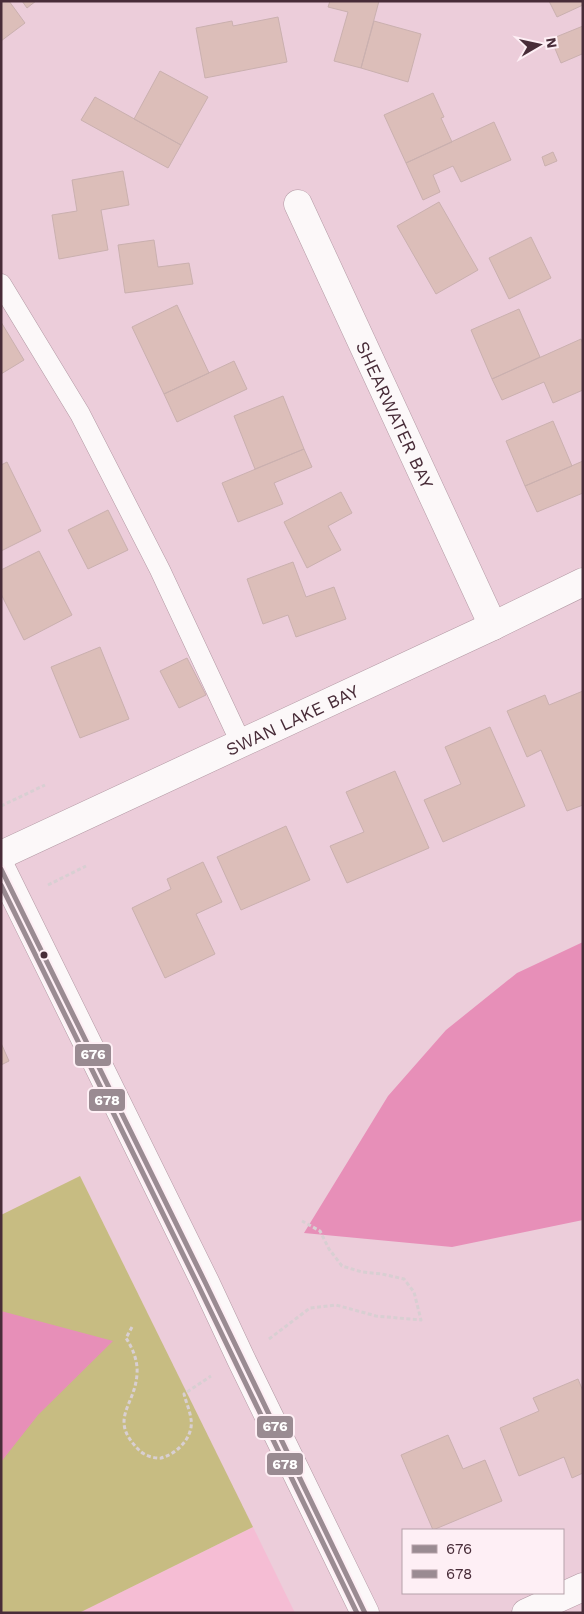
<svg xmlns="http://www.w3.org/2000/svg" width="584" height="1614" font-family="'Work Sans',sans-serif">
	<rect width="100%" height="100%" fill="#eccdda"/>
	<path fill="#f5bdd4" d="M253,1527L295,1613H79Z"/>
	<path fill="#c7bc82" d="M80,1176L253,1527L79,1613H1V1215Z"/>
	<path fill="#e78fb8" d="M583,942V1220L452,1247L304,1233L388,1096L446,1030L517,973Z
		M1,1311L113,1341L38,1415L1,1462Z"/>
	<path fill="#dcbeb9" stroke="#cab0af" d="M1,1H9L25,23L1,41Z
		M22,1H36L27,8Z
		M330,1H379L361,68L334,61L348,12L328,7Z
		M549,1H583V5L557,17Z
		M278,17L287,62L205,78L196,28L232,21L233,26Z
		M374,21L421,34L408,82L361,68Z
		M583,26V57L582,54L561,63L551,39Z
		M160,71L208,97L181,145L134,119Z
		M433,93L444,117L441,118L452,142L406,163L384,115Z
		M95,97L181,145L168,168L81,120Z
		M494,122L511,160L461,182L453,166L433,175L440,192L423,200L406,163Z
		M553,152L557,161L545,166L542,157Z
		M123,171L129,205L101,210L108,250L59,259L52,215L77,211L72,180Z
		M439,202L478,270L436,294L397,226Z
		M531,237L551,278L509,299L489,258Z
		M154,240L158,267L189,263L193,284L125,293L118,245Z
		M177,305L209,373L164,394L132,327Z
		M519,309L540,357L492,379L471,330Z
		M1,322L24,360L1,374Z
		M581,339L583,344V390L553,403L544,382L502,400L492,379Z
		M234,361L247,389L177,422L164,394Z
		M283,396L304,449L255,469L234,416Z
		M553,421L572,466L525,486L506,441Z
		M304,449L312,467L274,483L283,504L238,522L222,483Z
		M583,461V493L537,512L525,486Z
		M7,462L41,531L1,551V465Z
		M341,492L352,513L328,526L341,550L307,568L284,522Z
		M108,510L128,550L88,569L68,530Z
		M39,551L72,615L24,640L1,594V570Z
		M293,562L306,597L334,587L346,619L296,637L288,615L263,624L247,579Z
		M100,647L129,719L80,738L51,667Z
		M187,658L206,695L179,708L160,671Z
		M583,691V805L567,811L541,750L527,757L507,711L545,695L549,705Z
		M490,727L525,806L443,842L424,800L461,784L445,747Z
		M395,771L429,848L347,883L330,846L364,832L346,792Z
		M286,826L310,880L241,910L217,857Z
		M203,862L222,902L196,914L215,954L165,978L132,908L171,889L167,879Z
		M1,1043L9,1061L1,1065Z
		M578,1379L583,1391V1473L572,1478L564,1457L519,1476L500,1428L539,1411L533,1398Z
		M448,1435L463,1469L485,1460L502,1501L433,1530L401,1455Z"/>
	<g fill="none" stroke-linecap="round" stroke-linejoin="round">
		<g stroke="#b298a3" stroke-width="21">
			<path id="service" d="M1,284L80,414L160,570L241,743"/>
		</g>
		<g stroke="#b298a3" stroke-width="29">
			<g id="minor">
				<path id="s1" d="M298,204L493,626"/>
				<path id="s2" d="M1,855L493,626L583,582"/>
				<path d="M526,1613L583,1587"/>
			</g>
		</g>
		<g stroke="#b298a3" stroke-width="29">
			<path id="tertiary" d="M1,868L205,1282L241,1359L365,1613"/>
		</g>
		<path stroke="#d8cfd2" stroke-width="3" stroke-dasharray="4 2.5" stroke-linecap="butt" d="M1,806L45,785
			M48,885L86,866
			M132,1327L126,1338C133,1349 138,1361 137,1374C135,1407 107,1419 140,1451C144,1455 155,1459 161,1458C177,1454 194,1437 191,1419C190,1411 186,1402 184,1394L211,1376
			M269,1339L310,1308L336,1305L376,1316L421,1320L414,1292L404,1279L382,1274L362,1272L342,1266L329,1249L320,1231L302,1221"/>
		<use href="#service" stroke="#fcf8f9" stroke-width="20"/>
		<use href="#minor" stroke="#fcf8f9" stroke-width="28"/>
		<use href="#tertiary" stroke="#fcf8f9" stroke-width="28"/>
		<g stroke="#feeff5" stroke-width="9">
			<path id="bus-1" d="M1,869L205,1282L365,1613"/>
		</g>
		<g stroke="#feeff5" stroke-width="9">
			<path id="bus-2" d="M1,885L198,1285L357,1613"/>
		</g>
		<use href="#bus-1" stroke="#9a8b92" stroke-width="5"/>
		<use href="#bus-2" stroke="#9a8b92" stroke-width="5"/>
	</g>
	<circle fill="#482c38" stroke="#feeff5" stroke-width="2" cx="44" cy="955" r="4.5"/>
	<g text-anchor="middle" dominant-baseline="central" stroke-width="5" stroke-linejoin="round" paint-order="stroke">
		<g font-size="18" fill="#482c38" stroke="#feeff5">
			<text stroke="none"><textPath href="#s1" startOffset="232">SHEARWATER BAY</textPath></text>
			<text stroke="none"><textPath href="#s2" startOffset="321">SWAN LAKE BAY</textPath></text>
		</g>
	</g>
	<g stroke="#feeff5" stroke-width="2">
		<rect x="74" y="1043" width="38" height="24" rx="5" fill="#9a8b92"/>
		<rect x="88" y="1088" width="38" height="24" rx="5" fill="#9a8b92"/>
		<rect x="256" y="1415" width="38" height="24" rx="5" fill="#9a8b92"/>
		<rect x="266" y="1452" width="38" height="24" rx="5" fill="#9a8b92"/>
	</g>
	<g font-size="14" text-anchor="middle" font-weight="bold" fill="#fff">
		<text x="93" y="1059">676</text>
		<text x="107" y="1105">678</text>
		<text x="275" y="1431">676</text>
		<text x="285" y="1469">678</text>
	</g>
	<rect width="584" height="1614" fill="none" stroke="#482c38" stroke-width="5"/>
	<rect x="402" y="1529" width="162" height="65" fill="#feeff5" stroke="#b5a1a9"/>
	<rect x="412" y="1545" width="25" height="8" fill="#9a8b92" stroke="#b5a1a9"/>
	<text x="446" y="1554" font-size="15" fill="#482c38">676</text>
	<rect x="412" y="1570" width="25" height="8" fill="#9a8b92" stroke="#b5a1a9"/>
	<text x="446" y="1579" font-size="15" fill="#482c38">678</text>
	<g transform="translate(539 45) rotate(81)" stroke="#feeff5" stroke-width="4" paint-order="stroke">
	<path d="M0-4L9 19L0 12L-9 19Z" fill="#482c38"/>
	<text y="-8" font-size="14" font-weight="bold" text-anchor="middle" fill="#482c38">N</text>
	</g>
</svg>
